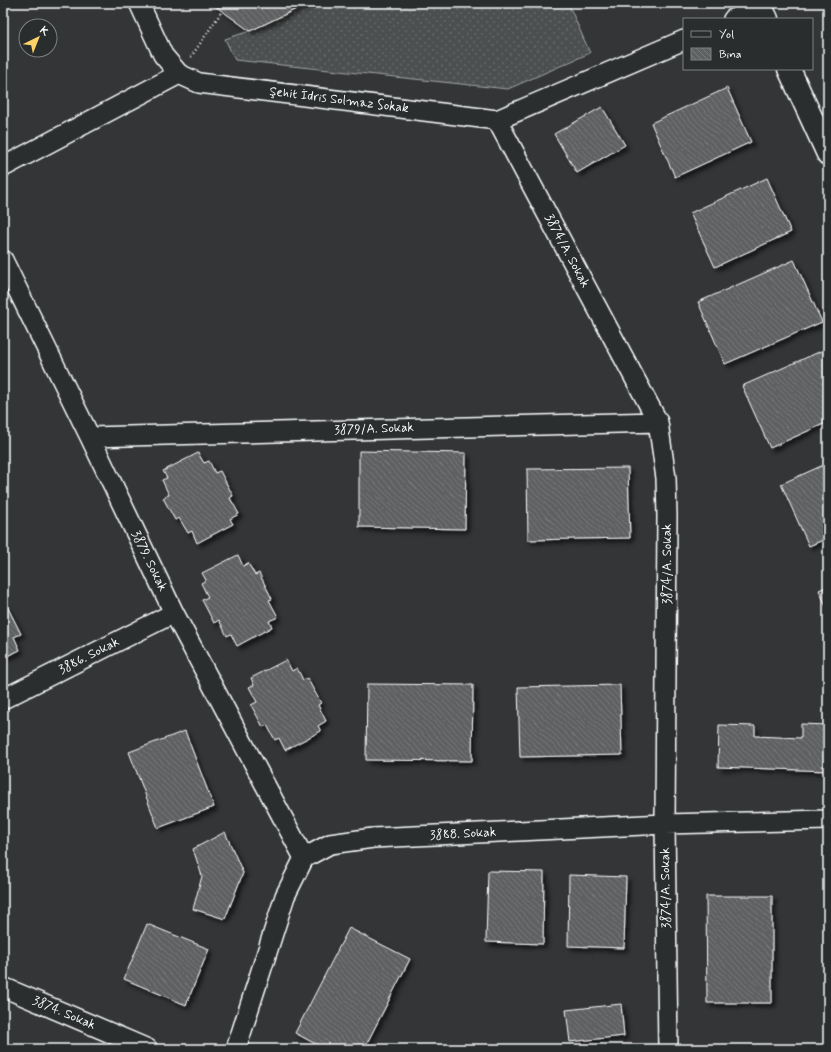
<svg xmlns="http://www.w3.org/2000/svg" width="831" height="1052" font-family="Mynerve,sans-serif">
	<defs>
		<pattern id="grass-dots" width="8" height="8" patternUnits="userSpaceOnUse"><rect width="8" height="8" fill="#4c4f50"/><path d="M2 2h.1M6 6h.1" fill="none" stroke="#67696a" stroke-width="1.8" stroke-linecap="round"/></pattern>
		<pattern id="building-back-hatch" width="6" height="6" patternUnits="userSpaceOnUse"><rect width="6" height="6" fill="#5f6162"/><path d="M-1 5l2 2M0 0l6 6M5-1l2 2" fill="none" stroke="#77797a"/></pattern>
		<filter id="shadow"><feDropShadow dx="3.5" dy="3.5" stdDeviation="2" flood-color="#0009"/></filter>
	</defs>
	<rect width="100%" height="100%" fill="#333536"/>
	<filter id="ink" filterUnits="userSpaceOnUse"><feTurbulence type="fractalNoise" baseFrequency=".025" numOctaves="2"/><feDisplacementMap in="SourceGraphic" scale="8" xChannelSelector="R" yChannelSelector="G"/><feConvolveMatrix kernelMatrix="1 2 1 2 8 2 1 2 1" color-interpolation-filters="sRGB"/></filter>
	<g filter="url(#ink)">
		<path fill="url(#grass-dots)" stroke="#a6a7a8" d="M309,3H568L590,53L508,89L235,60L225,39L250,31Z"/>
		<path fill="url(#building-back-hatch)" stroke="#fff" filter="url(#shadow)" d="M211,3H309L250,31Z
			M727,88L751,142L675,177L651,123Z
			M602,107L625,145L577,173L554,134Z
			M767,178L791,232L715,267L690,213Z
			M794,260L822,322L725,364L698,302Z
			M828,348V422L770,448L742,386Z
			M359,451L466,453L465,529L359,527Z
			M198,453L204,463L209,461L215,473L220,471L233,496L230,498L239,514L230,519L233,524L197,543L192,531L188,533L179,518L175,520L163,498L169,495L162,480L167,478L163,471Z
			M828,463V538L809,546L781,484Z
			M628,468L630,538L528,540L527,469Z
			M238,555L243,566L248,563L255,575L259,573L272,599L269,600L278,617L269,621L272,627L237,646L231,634L227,636L219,620L214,623L202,600L208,597L201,583L206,580L202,573Z
			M828,586V611L819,590Z
			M7,606L21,634L14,637L20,650L3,658V607Z
			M286,660L292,671L297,668L303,680L307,678L321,703L318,705L326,721L318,726L321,731L285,750L279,738L275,740L267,725L263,727L251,705L257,702L249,687L254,685L251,678Z
			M367,684L473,685L472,761L366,760Z
			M620,685L622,755L520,757L518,687Z
			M801,724L828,725V771L718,767L719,725L755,726V736L801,738Z
			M185,731L214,807L158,828L129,752Z
			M225,832L243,873L225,919L193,909L202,876L193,849Z
			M488,871L544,872L543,944L486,942Z
			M569,875L626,877L624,948L568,946Z
			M706,896H772V1003H707Z
			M147,924L209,949L186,1005L124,979Z
			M349,928L410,959L364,1049H325L295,1033Z
			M621,1004L624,1036L570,1042L566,1010Z"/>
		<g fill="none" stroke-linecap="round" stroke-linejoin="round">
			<g stroke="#fff" stroke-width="22">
				<path id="minor" d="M139,3L163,55L179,74
					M733,19L761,7
					M497,120L658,422L666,478L667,516L665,824L668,1049
					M3,167L179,74L199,83L497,120L684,40
					M3,260L90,437L174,613L304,858
					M90,437L658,422
					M3,699L174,613
					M3,987L148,1049
					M236,1049L285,896L304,858L330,844L373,838L665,824L828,820"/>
			</g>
			<g stroke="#fff" stroke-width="25">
				<path id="tertiary" d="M759,3L767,19
					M789,69L828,154"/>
			</g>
			<path stroke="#fff" stroke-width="2.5" stroke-dasharray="1 3" stroke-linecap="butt" d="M191,57L222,11"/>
			<use href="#minor" stroke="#2a2d2e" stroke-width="19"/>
			<use href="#tertiary" stroke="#2a2d2e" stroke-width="22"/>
		</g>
	</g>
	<g text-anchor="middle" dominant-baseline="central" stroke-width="3" stroke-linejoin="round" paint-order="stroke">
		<g font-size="13" fill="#fff" stroke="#2a2d2e">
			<text transform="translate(339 100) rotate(7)">Şehit İdris Solmaz Sokak</text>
			<text transform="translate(567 251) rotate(62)">3874/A. Sokak</text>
			<text transform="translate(374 429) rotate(-2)">3879/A. Sokak</text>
			<text transform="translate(149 561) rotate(64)">3879. Sokak</text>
			<text transform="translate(667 564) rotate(-90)">3874/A. Sokak</text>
			<text transform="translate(89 656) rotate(-27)">3886. Sokak</text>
			<text transform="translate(463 834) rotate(-3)">3888. Sokak</text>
			<text transform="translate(666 888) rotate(-91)">3874/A. Sokak</text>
			<text transform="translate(64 1013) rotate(23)">3874. Sokak</text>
		</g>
	</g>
	<rect width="831" height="1052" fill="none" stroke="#2a2d2e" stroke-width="16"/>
	<rect x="8" y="8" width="815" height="1036" fill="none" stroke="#fff" stroke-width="1.5" filter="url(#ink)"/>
	<rect x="683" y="18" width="130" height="52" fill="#2a2d2e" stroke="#7f8182"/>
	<rect x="691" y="31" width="20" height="6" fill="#2a2d2e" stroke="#7f8182"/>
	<text x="719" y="38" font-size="12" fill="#ffffff">Yol</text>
	<rect x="691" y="48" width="20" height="12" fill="url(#building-back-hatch)" stroke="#7f8182"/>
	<text x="719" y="58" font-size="12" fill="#ffffff">Bina</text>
	<g transform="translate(38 38) rotate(43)"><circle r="19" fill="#2a2d2e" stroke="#7f8182"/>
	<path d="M0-3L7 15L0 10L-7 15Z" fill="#ffd166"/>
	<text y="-6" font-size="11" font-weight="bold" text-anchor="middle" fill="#ffffff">K</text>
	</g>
</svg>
